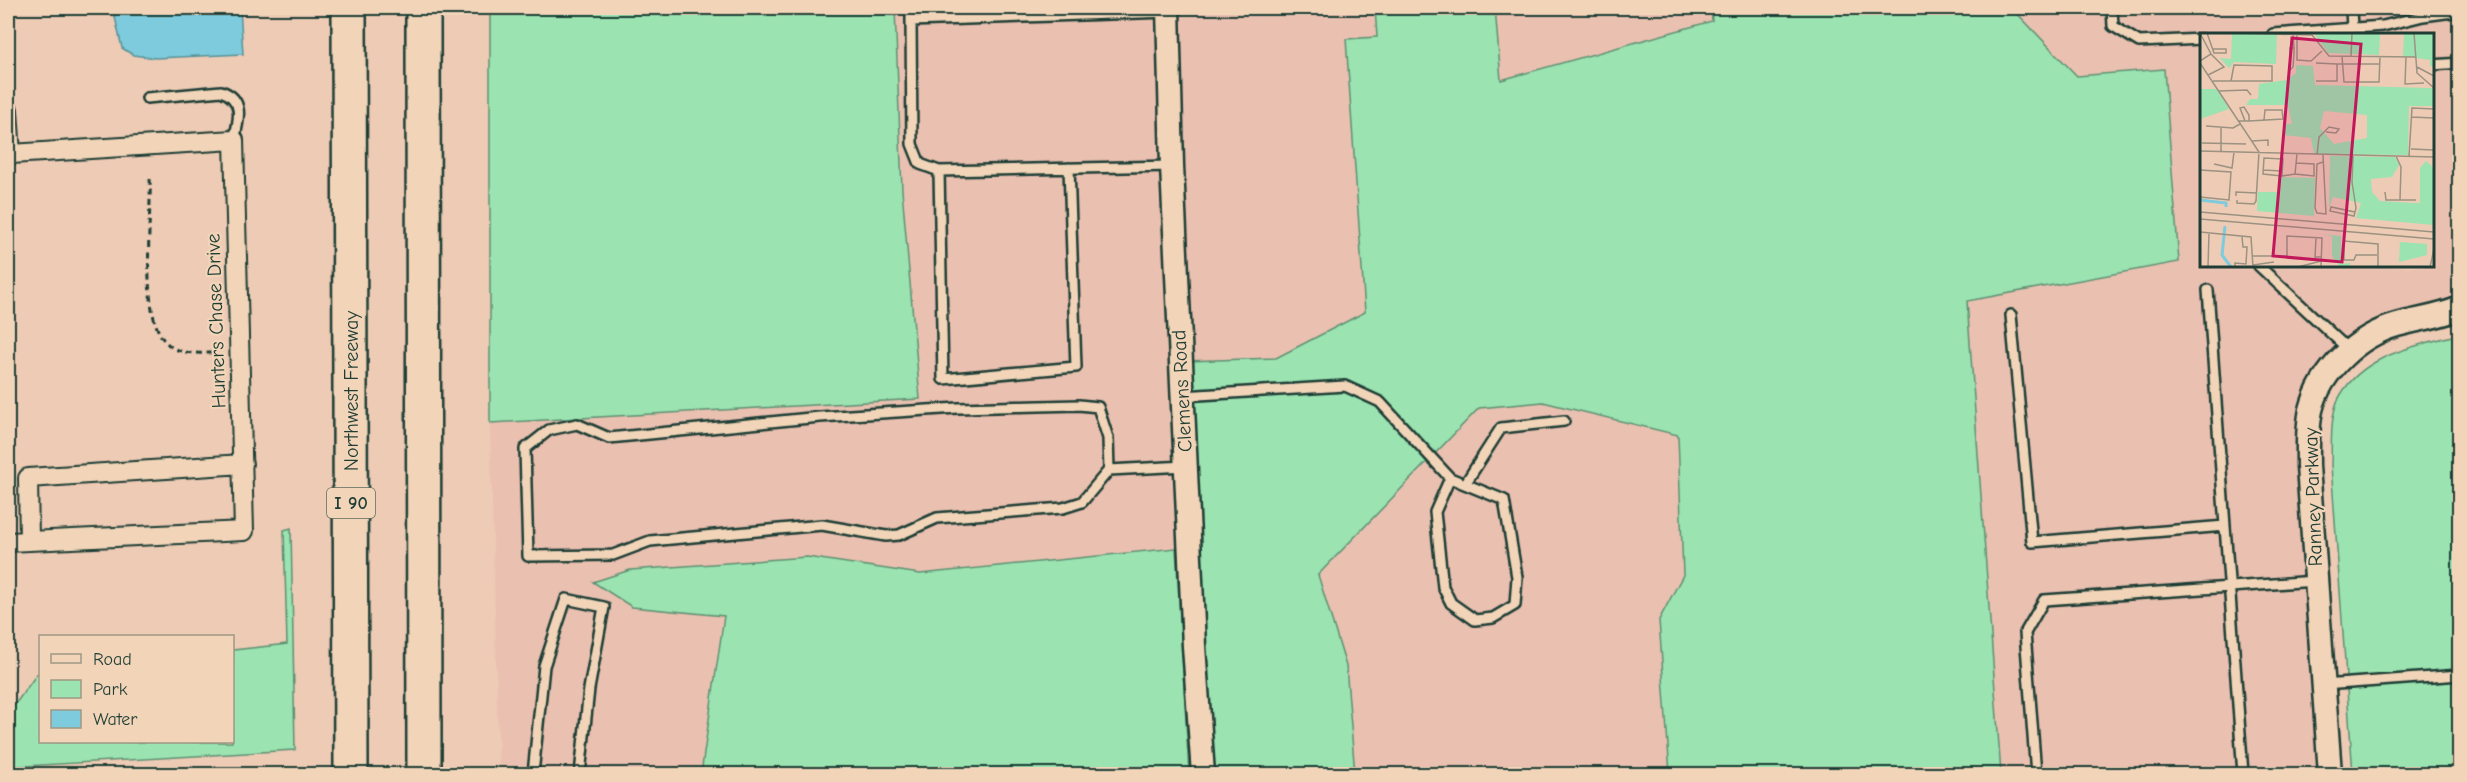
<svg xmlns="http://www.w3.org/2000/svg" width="2467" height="782" font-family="'Comic Neue',sans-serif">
	<rect width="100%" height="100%" fill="#eecbb5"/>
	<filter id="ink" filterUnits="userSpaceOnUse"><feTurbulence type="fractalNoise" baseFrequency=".0167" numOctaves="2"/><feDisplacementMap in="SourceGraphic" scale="12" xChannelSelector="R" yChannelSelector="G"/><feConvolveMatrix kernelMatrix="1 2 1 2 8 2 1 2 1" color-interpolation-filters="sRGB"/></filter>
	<g filter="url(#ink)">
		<path fill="#eac0b0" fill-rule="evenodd" d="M895,8H1157L1176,548L920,574L807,557L724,616L701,774H499L490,423L920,399L902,190Z
			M1174,8H1375L1377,37L1346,39L1365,313L1276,358L1186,361Z
			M1495,8H1711L1712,21L1501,80Z
			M2012,8H2459V294L2432,306L2365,326L2333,353L2311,385L2321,774H2001L1967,301L2179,262L2077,76ZM2202,34H2432V266H2202Z
			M1543,402L1678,435L1683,575L1659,620L1670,774H1355L1346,666L1318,576L1479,408Z"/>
		<path fill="#9be3b1" stroke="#5d9072" stroke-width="1.5" d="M490,8H895L902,190L920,399L490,423Z
			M1375,8H1495L1501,80L1712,21L1711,8H2012L2077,76L2164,69L2179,262L1967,301L2001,774H1670L1659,620L1683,575L1678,435L1543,402L1479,408L1318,575L1346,666L1355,774H1215L1186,361L1276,358L1365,312L1346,39L1377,37Z
			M2459,334V774H2353L2331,465C2332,444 2329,415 2340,396C2364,354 2416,346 2459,334Z
			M291,528L295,750L8,767V714L37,674L40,673V742H232L233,650L287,644L284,530Z
			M1176,548L1189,774H701L724,616L632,607L593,582L630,570L807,557L920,574Z"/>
		<path fill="#7dcbdc" stroke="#579299" stroke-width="1.5" d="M113,8H240L243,54L156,58L133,55L122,48Z"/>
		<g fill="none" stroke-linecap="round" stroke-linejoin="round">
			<g stroke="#1f3d34" stroke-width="14">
				<path id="service" d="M911,8V21
					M2112,8L2113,26L2139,42L2202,39
					M2351,8L2352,29
					M2273,34L2383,26L2423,16L2460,11
					M2432,65L2460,63
					M147,98L221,91C245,99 239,120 234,140
					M1069,168L1076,367L943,379L939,171L1172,166
					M939,171L920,164L912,144L911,21L1169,12
					M2259,266L2350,351
					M2208,290L2225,526
					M2011,315L2032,542L2225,526L2243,774
					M1183,396L1345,386L1380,402L1450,478L1504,500L1517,577L1515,605L1493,618L1475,620L1451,603L1443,587L1435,512L1450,478
					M1109,470L1108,438L1098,407L1079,405L958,408L820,417L609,438L577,424L549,430L525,449L528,556L613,555L650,541L822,525L886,536L899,535L937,518L1063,508L1082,502L1109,470L1186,466
					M1465,484L1501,428L1564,421
					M2323,685L2460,675
					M533,774L544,666L566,599L604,607L589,689L580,774
					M2036,774L2025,633L2044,600L2316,581"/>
			</g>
			<g stroke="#1f3d34" stroke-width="22">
				<path id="minor" d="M8,110L11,154L234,140L244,531L8,542
					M29,541L28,478L243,464"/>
			</g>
			<g stroke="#1f3d34" stroke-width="27">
				<path id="tertiary" d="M1168,8L1172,166L1194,646L1203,774
					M2330,774L2308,466C2308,448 2307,428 2311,410C2321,370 2358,336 2397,325C2418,319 2439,317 2460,308"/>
			</g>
			<g stroke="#1f3d34" stroke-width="38">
				<path id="motorway" d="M349,8L351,774
					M423,8L424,774"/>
			</g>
			<path stroke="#1f3d34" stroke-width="3" stroke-dasharray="6 4.5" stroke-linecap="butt" d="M150,179C152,216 138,323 169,345C181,355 199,353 213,353"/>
			<use href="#service" stroke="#f2d5b9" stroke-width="9"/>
			<use href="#minor" stroke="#f2d5b9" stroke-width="18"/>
			<use href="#tertiary" stroke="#f2d5b9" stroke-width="22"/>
			<use href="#motorway" stroke="#f2d5b9" stroke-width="33"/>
		</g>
	</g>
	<g text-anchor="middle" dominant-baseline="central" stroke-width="4.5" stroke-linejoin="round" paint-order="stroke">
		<rect fill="#f2d5b9" stroke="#5e6b5c" stroke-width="1.5" x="327" y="488" width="48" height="30" rx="4.5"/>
		<g font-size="18" font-weight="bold" fill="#1f3d34">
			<text x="351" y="503">I 90</text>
		</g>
		<g font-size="20" fill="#1f3d34" stroke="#f2d5b9">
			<text transform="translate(216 321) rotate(-92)">Hunters Chase Drive</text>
			<text transform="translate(351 391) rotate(-90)">Northwest Freeway</text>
			<text transform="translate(1182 391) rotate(-93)">Clemens Road</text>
			<text transform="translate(2313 497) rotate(-92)">Ranney Parkway</text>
		</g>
	</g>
	<g transform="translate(2200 33)">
		<rect width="234" height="234" fill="#eecbb5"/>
		<path d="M77,0L76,31L34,29L29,35L20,25L31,26L32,1ZM114,0H180L179,22L128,20ZM204,0H234V33H230V27L203,23ZM96,32L113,33L115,52L230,55L234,56V73H209L208,122L114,121L111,105L83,102V91H92L88,72H46L50,66H58L59,51L87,47L96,40ZM124,78L167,82V105L134,111L120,95ZM0,56H17L29,76L0,86ZM130,123L195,124L199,132L192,144L171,146L172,159L180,168L214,170H220V135L226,128L234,135V192L156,185L161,170L133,164L129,175ZM78,144L115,145L114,183L57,178L58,159H78ZM122,201L141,203V231L150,230V234H140L132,223V203ZM200,209L227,211V222L199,229Z" fill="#9be3b1" fill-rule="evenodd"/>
		<path fill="none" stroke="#7dcbdc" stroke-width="3" d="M0,167L26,170V174M25,193L22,222L31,234"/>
		<path fill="none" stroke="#9b9281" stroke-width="1.5" d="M7,0L14,20H26V16H13M34,0L112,2L129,23L216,24M214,0L217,40L234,55M93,1L94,15V20L93,34L90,37V15H94M97,1V27L111,28L122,18M142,23L144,49H179L180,24M151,23L152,0M206,24L205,51L224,50M0,28L11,21L0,0M0,30L59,119L56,168L54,171L37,170V167M116,30L137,31M217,34L234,43M8,42L24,34L11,21M13,48H72V33L34,32L31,48M116,48H137V31H180M19,58L47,57L51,62M211,84L234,85M39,88H45L40,75L44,74L49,82V88H45M49,88L83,86L82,77H65L64,87M6,93L33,95L40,91M52,108L68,107V113M2,110L46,111M211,116L234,117M0,118L234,124M21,118V94M117,122L119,104L129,94L139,96L136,100L126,99M153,123L152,149L156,175L155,179L131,174L130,178L154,183L155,179M196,123L201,134L200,167H216M209,123L212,75L234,76M83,125L82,143L95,141M123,129L117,131L115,175L117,180L126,181L123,122M96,130L114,131V143L95,141L97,121M14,131L32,135L34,119M0,137L31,139L29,167L0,164M63,137L82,138M82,143L63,141L64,125L83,126M185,159L186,167H200M36,163V159L57,160M0,179L234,199M0,186L234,206M0,199L51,204L53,234M116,205L115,224H121M177,222H156L154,227H144V208L178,211V234M53,223H87V203L122,205L121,234M53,232L74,229M8,234L9,200M35,234V230L46,231L47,214H43L42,204M98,234L121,228M230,234L234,216"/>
		<path fill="#c2185b" fill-opacity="0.15" stroke="#c2185b" stroke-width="3" d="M92,5L161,11L142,229L73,223Z"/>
		<rect width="234" height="234" fill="none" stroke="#1f3d34" stroke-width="3"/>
	</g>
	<rect width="2467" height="782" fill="none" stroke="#f2d5b9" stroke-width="30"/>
	<rect x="15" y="15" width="2437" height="752" fill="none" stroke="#1f3d34" stroke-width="2" filter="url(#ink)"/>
	<rect x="39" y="635" width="195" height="108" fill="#f2d5b9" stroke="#9e9884" stroke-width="1.5"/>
	<rect x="51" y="654" width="30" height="9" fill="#f2d5b9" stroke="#9e9884" stroke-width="1.5"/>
	<text x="93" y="665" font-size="18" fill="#1f3d34">Road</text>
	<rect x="51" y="680" width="30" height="18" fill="#9be3b1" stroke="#9e9884" stroke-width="1.5"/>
	<text x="93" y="695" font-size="18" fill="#1f3d34">Park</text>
	<rect x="51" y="710" width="30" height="18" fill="#7dcbdc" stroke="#9e9884" stroke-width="1.5"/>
	<text x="93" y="725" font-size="18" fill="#1f3d34">Water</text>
</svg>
